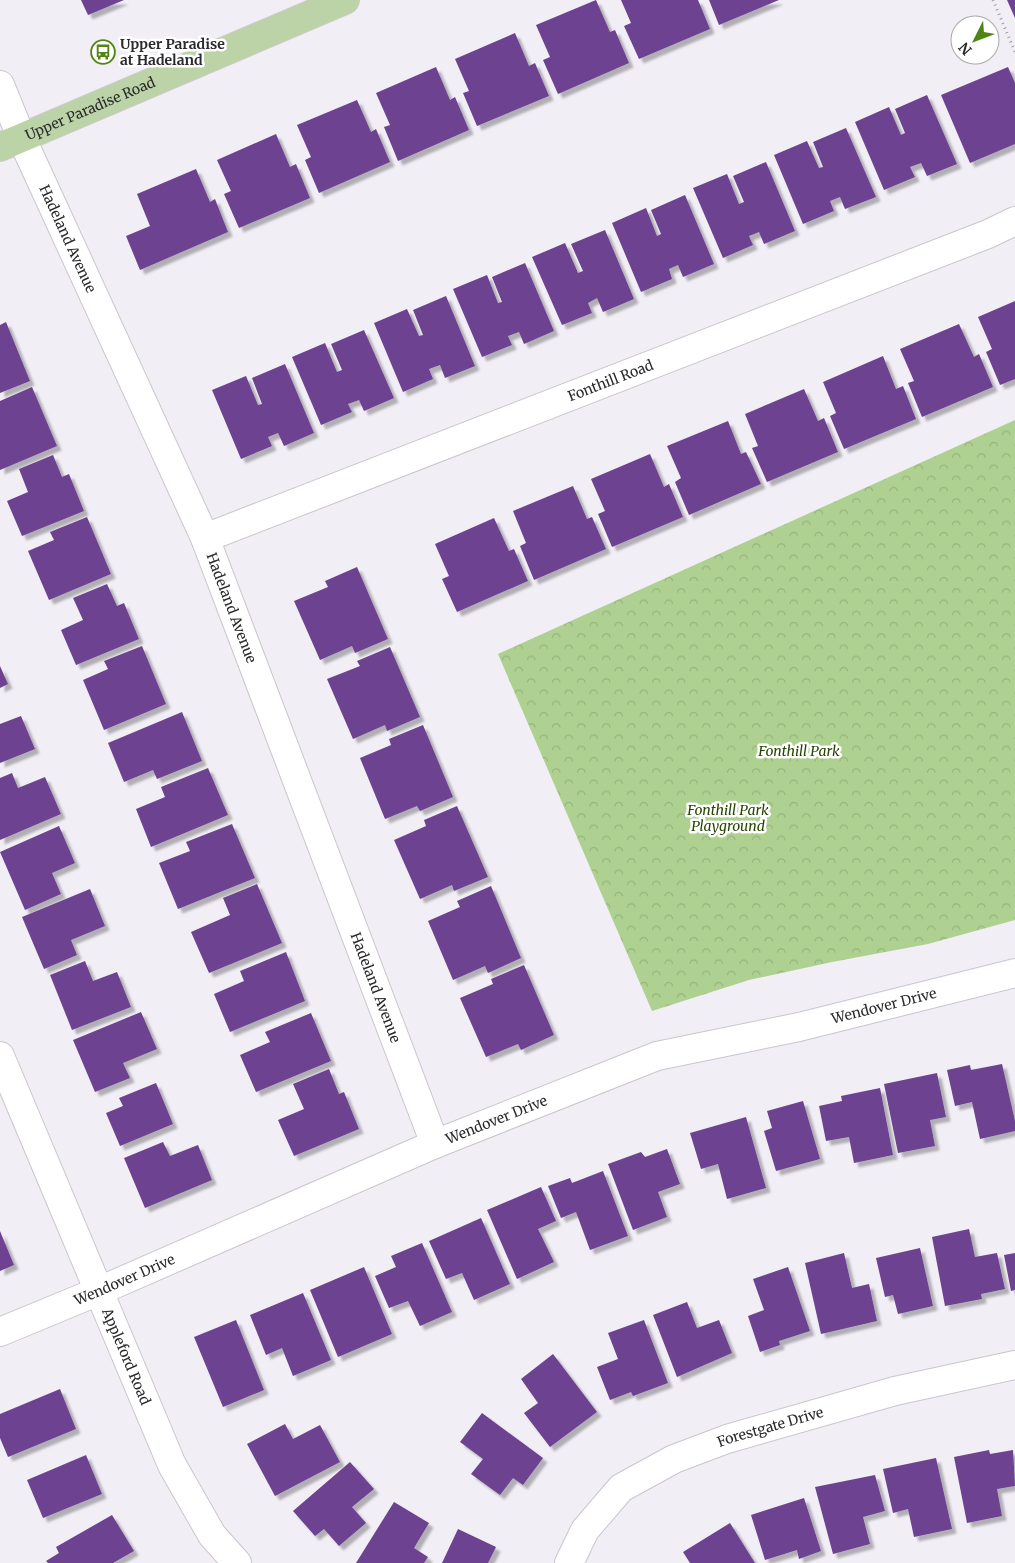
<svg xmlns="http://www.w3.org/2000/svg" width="1015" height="1563" font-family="Merriweather,serif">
	<defs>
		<pattern id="park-crowns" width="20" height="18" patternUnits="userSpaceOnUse" patternTransform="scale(1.25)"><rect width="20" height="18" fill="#aed191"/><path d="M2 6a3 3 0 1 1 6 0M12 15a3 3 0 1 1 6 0" fill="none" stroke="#96b37d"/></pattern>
		<filter id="shadow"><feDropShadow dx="4.5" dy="4.5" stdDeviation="1" flood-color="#0004"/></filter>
	</defs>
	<rect width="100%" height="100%" fill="#f1eef5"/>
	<path fill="url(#park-crowns)" d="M1015,420V920L928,944L832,962L749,980L652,1011L498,654Z"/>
	<path fill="#6c4291" filter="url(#shadow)" d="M81,0H124L88,15Z
		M596,0L610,32L615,30L629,63L558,94L543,60L550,57L536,25Z
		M621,0H698L710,29L639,59L624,26L631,23Z
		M709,0H779L719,25Z
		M1007,0H1015V18Z
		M515,33L529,66L535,63L549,96L477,126L463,93L469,91L455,59Z
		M436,67L450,100L455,97L469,130L398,161L384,127L390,125L376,93Z
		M1008,67L1015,83V144L970,163L941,95Z
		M927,95L957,164L927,176L921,163L910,167L915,177L884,190L855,122L889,107L901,135L905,133L895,109Z
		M357,100L371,132L376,129L390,162L319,193L305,160L311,157L297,125Z
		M846,128L876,197L845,209L840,197L830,201L834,211L803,224L774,155L807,141L819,168L823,167L813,142Z
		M276,134L290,167L296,164L310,198L239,228L224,194L231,191L217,160Z
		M766,162L795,231L764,244L759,232L749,236L753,245L723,258L693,188L727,174L739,204L744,202L733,176Z
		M196,169L210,202L215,199L228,232L140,270L126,236L150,226L137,194Z
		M685,195L714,264L683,277L678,265L669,269L672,279L641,292L612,223L646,208L657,236L661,234L651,210Z
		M605,230L634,299L603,312L597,298L588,303L592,313L562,325L532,257L565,243L578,273L583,271L571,244Z
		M525,263L554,331L524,344L519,332L508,336L512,345L482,357L453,289L487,275L498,303L502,302L492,277Z
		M446,296L475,366L445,378L440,365L429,369L433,379L403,392L374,323L407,309L419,336L423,335L413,310Z
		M1015,301V379L1000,385L986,352L992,349L978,317Z
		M6,322L30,381L0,393V325Z
		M959,324L974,357L979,354L993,387L922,417L908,383L914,381L900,349Z
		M364,330L394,398L364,411L359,400L348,404L352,412L321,425L292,357L325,343L337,372L342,370L331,344Z
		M883,356L896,389L903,386L916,419L844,449L830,416L836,413L823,382Z
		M285,364L314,433L284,446L278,433L268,437L272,446L241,459L212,390L246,376L258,405L262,404L252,378Z
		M32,387L57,446L0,470V401Z
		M804,389L818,421L824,418L838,452L767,482L752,448L758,446L745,414Z
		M728,421L741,454L746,452L761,484L689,515L675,482L681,478L667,446Z
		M650,454L664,487L669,484L683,517L612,547L598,514L605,511L591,479Z
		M53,455L62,477L69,474L84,511L22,536L7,501L28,492L19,469Z
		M573,486L587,519L592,517L606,549L534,580L520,546L526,543L513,511Z
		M87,517L111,574L49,600L28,551L54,540L50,532Z
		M494,518L509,551L514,549L528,581L457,612L442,579L449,576L435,544Z
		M357,567L388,639L355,653L352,646L320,660L294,601L328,587L325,581Z
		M107,584L117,606L124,603L139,639L76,665L61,630L83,620L73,598Z
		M142,646L166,704L104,730L83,680L108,669L104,661Z
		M390,647L420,717L387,731L385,725L353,739L327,679L360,666L357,661Z
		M0,666L8,684L0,688Z
		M182,712L202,761L157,779L153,770L124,782L108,743Z
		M21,716L35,749L0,763V724Z
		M423,725L453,797L420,811L417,806L385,819L360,758L391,745L389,739Z
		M208,768L228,815L151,847L136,809L165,797L161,787Z
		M12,773L18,788L45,777L61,814L0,840V778Z
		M457,806L488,877L454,891L452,885L420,899L394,840L426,826L424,820Z
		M232,824L255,878L178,909L159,863L190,851L186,842Z
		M59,826L75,863L52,873L61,894L25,910L0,852Z
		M257,884L282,943L209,973L191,932L230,915L223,898Z
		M491,886L521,958L488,973L485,966L453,980L428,921L460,907L457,901Z
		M90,889L105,926L71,940L77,955L44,969L22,917Z
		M286,952L305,1001L230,1032L214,994L244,981L240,971Z
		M85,961L93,981L117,972L131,1007L72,1030L50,975Z
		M524,965L554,1035L521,1050L518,1044L486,1057L460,998L493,984L491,979Z
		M141,1012L157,1049L123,1063L130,1078L95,1092L73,1040Z
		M311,1013L331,1061L256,1092L240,1055L270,1042L265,1032Z
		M1002,1064L1015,1121V1131L980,1139L972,1102L955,1106L947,1070L970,1065L971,1070Z
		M329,1069L339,1094L344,1092L359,1129L294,1156L278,1120L304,1109L293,1084Z
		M937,1073L946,1117L930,1120L935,1146L898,1153L884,1084Z
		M156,1083L173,1124L120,1146L106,1113L123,1106L119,1098Z
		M880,1088L893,1155L854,1163L849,1137L826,1141L819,1106L842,1101L841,1096Z
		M803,1101L820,1159L776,1171L764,1131L772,1128L767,1111Z
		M746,1117L766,1188L727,1199L718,1164L701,1169L690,1133Z
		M163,1142L170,1156L198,1145L212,1180L145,1208L124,1158Z
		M667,1149L680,1184L658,1192L667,1217L633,1230L608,1164L641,1152L645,1157Z
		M603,1171L628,1236L590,1250L576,1212L561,1218L548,1186L570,1178L572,1183Z
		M541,1187L556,1221L538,1229L554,1262L517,1279L487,1210Z
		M481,1218L510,1284L474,1300L462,1273L446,1279L429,1241Z
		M969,1229L975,1257L997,1253L1005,1289L981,1294L982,1299L945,1306L932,1237Z
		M0,1231L14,1265L0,1271Z
		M422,1243L452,1312L420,1326L408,1301L389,1308L375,1276L396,1267L391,1256Z
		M920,1248L933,1306L898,1314L893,1295L885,1297L876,1258Z
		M844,1253L852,1288L869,1284L877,1321L821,1334L805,1263Z
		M1015,1253V1290L1011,1291L1004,1255Z
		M364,1267L392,1334L338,1357L310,1290Z
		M788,1267L810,1331L779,1341L780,1345L760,1352L748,1316L764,1310L753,1279Z
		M303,1293L331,1360L293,1376L282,1348L266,1355L250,1315Z
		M687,1302L697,1328L719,1320L732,1353L677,1377L653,1315Z
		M236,1320L264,1390L223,1407L194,1337Z
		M644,1320L668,1383L633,1396L631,1392L610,1400L597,1367L618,1359L608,1333Z
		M553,1354L597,1412L550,1447L524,1413L538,1403L521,1379Z
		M60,1389L76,1429L8,1457L0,1438V1414Z
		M482,1413L543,1458L523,1485L513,1478L500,1495L471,1474L483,1459L460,1442Z
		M285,1424L293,1439L320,1425L340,1462L275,1496L247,1444Z
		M989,1450L990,1454L1013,1450L1015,1486L997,1489L1002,1516L967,1523L954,1457Z
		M86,1455L102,1494L43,1518L27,1480Z
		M936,1458L952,1529L914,1537L908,1509L893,1513L883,1469Z
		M350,1462L374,1489L352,1507L366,1523L339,1546L324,1529L315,1536L293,1511Z
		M875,1475L885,1511L863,1517L870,1544L833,1554L815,1487Z
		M804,1498L821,1551L799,1559L797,1550L765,1560L751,1515Z
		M394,1502L429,1523L414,1548L428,1557L424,1563H356Z
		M112,1515L134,1551L113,1563H48L46,1561L59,1553L56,1547Z
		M730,1523L755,1563H690L683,1552Z
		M458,1529L496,1547L488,1563H442Z"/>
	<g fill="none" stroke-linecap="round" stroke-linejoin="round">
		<g stroke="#c9c6cd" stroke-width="30">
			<g id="minor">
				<path id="s1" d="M0,85L22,139L205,538L435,1144"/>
				<path id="s2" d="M205,538L988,234L1015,221"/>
				<path id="s3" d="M0,1056L172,1465L212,1535L237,1563"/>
				<path id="s4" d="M0,1332L99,1291L435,1144L657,1056L799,1027L1015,973"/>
				<path id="s5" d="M569,1563L585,1530L621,1488L674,1459L727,1439L895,1391L1015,1365"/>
			</g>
		</g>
		<g stroke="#ccc" stroke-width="30">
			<g id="major">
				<path id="s6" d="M0,147L345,0"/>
			</g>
		</g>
		<path stroke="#9e9ca2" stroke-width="3" stroke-dasharray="1 4" stroke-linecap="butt" d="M993,0L1015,52"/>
		<use href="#minor" stroke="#fff" stroke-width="28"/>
		<use href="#major" stroke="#bbd3a6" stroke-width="28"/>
	</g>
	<defs>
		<g id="bus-ring" transform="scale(1.25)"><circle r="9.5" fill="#fff" stroke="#538315" stroke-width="1.5"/><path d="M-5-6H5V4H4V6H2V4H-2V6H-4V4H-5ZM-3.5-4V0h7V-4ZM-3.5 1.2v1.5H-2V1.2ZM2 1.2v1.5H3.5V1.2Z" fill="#538315"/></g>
	</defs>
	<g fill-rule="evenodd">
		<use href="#bus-ring" x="103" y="52"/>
	</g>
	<g text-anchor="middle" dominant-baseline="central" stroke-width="5" stroke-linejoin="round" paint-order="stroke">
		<g font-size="14" font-weight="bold" fill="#2a292c" stroke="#fff" text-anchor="start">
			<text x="120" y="44">Upper Paradise<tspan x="120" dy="16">at Hadeland</tspan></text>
		</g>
		<g font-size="14" fill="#2a292c" stroke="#fff">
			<text stroke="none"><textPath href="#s6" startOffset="98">Upper Paradise Road</textPath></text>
			<text stroke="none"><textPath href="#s1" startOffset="168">Hadeland Avenue</textPath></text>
			<text stroke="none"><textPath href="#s2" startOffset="435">Fonthill Road</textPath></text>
			<text stroke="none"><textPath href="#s1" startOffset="572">Hadeland Avenue</textPath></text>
			<text stroke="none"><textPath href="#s1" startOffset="978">Hadeland Avenue</textPath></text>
			<text stroke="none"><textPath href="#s4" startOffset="945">Wendover Drive</textPath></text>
			<text stroke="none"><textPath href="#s4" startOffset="540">Wendover Drive</textPath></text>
			<text stroke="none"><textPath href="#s4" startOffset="135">Wendover Drive</textPath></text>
			<text stroke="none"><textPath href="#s3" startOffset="326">Appleford Road</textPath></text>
			<text stroke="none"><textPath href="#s5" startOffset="254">Forestgate Drive</textPath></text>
		</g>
		<g font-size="14" font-style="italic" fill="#284402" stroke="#fff">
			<text x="799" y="751">Fonthill Park</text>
			<text x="728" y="810">Fonthill Park<tspan x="728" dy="16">Playground</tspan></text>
		</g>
	</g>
	<g transform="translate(975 40) rotate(228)"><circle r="24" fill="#ffffff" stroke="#aaa9ab"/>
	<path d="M0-4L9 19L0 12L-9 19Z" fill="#538315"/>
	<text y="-8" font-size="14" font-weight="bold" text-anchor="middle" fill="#2a292c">N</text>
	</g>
</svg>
